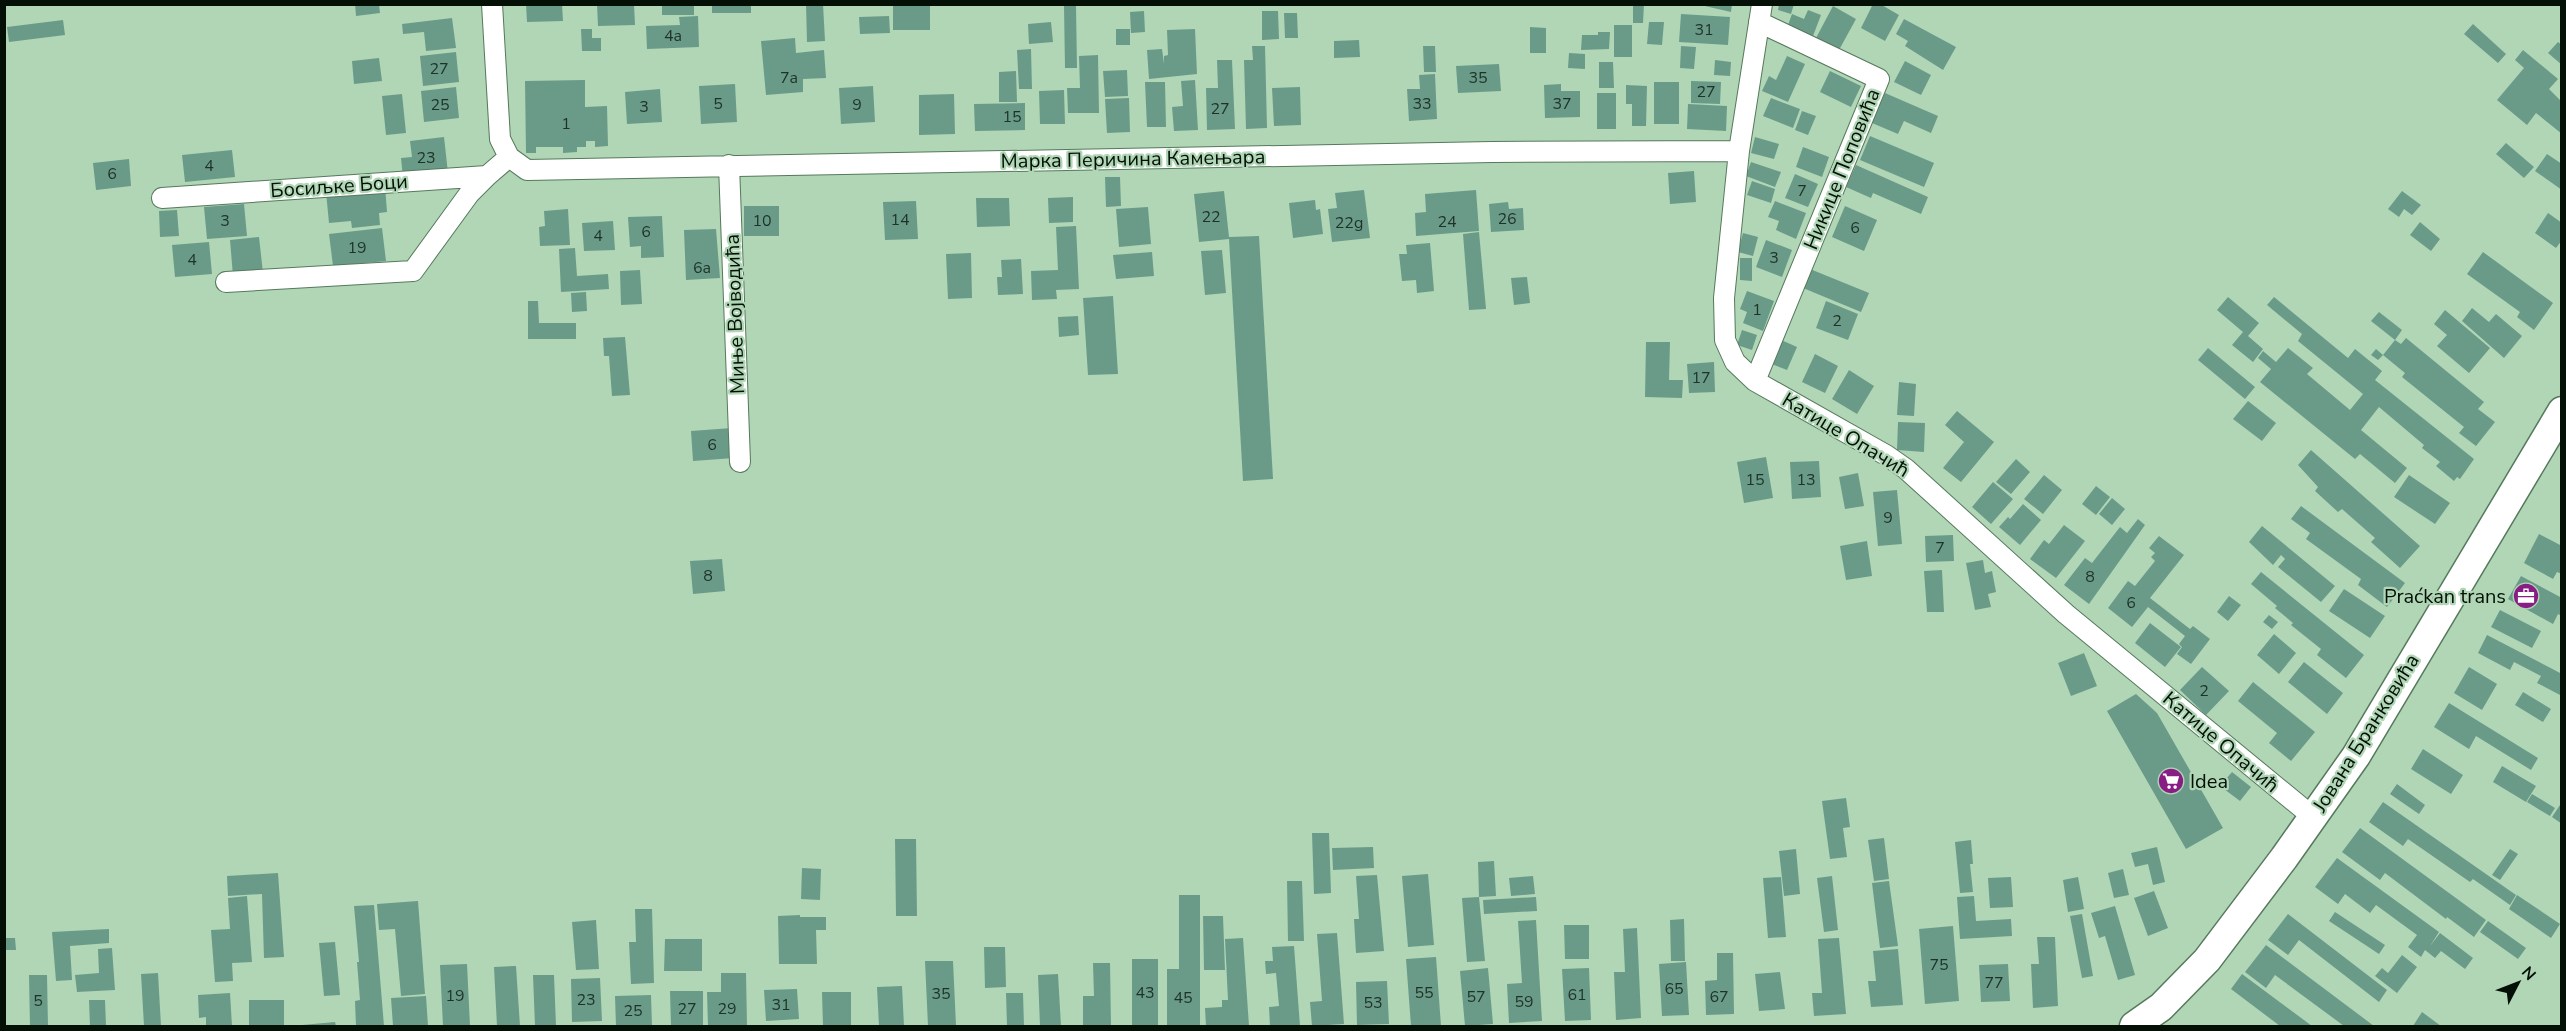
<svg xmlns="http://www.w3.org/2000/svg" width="2566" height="1031" font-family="'Nunito Sans',sans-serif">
	<rect width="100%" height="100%" fill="#b0d6b6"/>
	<path fill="#6a9b89" d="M355,4H379L380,13L356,16Z
		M526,4H562L563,21L527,22Z
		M597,4H634L635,25L598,26Z
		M662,4H694V15H662Z
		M712,4H751V13H712Z
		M806,4H823L825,41L807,42Z
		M893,4H930V30H893Z
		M1633,4H1644L1643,23H1633Z
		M1696,4H1732L1731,12Z
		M1779,4H1794L1791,14L1778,10Z
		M1873,4H1880L1899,15L1885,41L1861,28Z
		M1064,6H1076L1077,68H1065Z
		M1833,6L1856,19L1839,50L1816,38Z
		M1808,10L1821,15L1813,36L1788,25L1792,14L1804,19Z
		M1144,11L1145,32L1131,33L1130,12Z
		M1262,11H1278L1279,39L1262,40Z
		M1284,13H1297L1298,38H1285Z
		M1681,14L1730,17L1728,45L1679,42Z
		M698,16L699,47L647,49L646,26L680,25L679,17Z
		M889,16L890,33L860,34L859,17Z
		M452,18L456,48L426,51L424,32L403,34L402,24Z
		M1904,19L1956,47L1943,70L1905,46L1908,41L1896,34Z
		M63,20L65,35L9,42L7,27Z
		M1051,22L1053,42L1029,44L1028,24Z
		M1649,22H1664L1662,45L1647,44Z
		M2473,24L2506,54L2498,63L2464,34Z
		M1614,25H1632V57H1614Z
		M1530,27L1546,28V53H1530Z
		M581,29H592V38H601V51H582Z
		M1116,29H1130V45H1116Z
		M1195,29L1197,74L1149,79L1147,50L1162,49L1164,64V56L1168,55L1167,30Z
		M1598,32H1610L1609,49L1581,50L1582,35H1598Z
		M795,38L796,53L824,50L826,78L803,79V92L766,95L761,41Z
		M1359,40L1360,57L1334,58V41Z
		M2558,42L2562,45V65L2548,53Z
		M1252,46H1265L1267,128L1246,129L1244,60H1253Z
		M1423,46H1435L1436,72H1424Z
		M1681,46L1696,47L1694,69L1680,68Z
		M1031,49L1032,89H1019L1017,50Z
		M2523,50L2558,79L2549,89L2562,102V134L2536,113L2527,125L2497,100L2524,68L2515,60Z
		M456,52L459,82L423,86L420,56Z
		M1569,53L1585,54V69L1568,68Z
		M1098,55L1099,113H1068L1067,88H1080L1079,56Z
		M1787,56L1805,64L1788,102L1762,91L1769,76L1776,80Z
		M379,58L382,81L354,84L352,61Z
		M1217,60H1232L1235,129L1207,130L1206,88H1218Z
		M1715,60L1731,62L1730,76L1714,75Z
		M1905,61L1931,75L1921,95L1894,82Z
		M1599,62H1613L1614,88H1599Z
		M1499,64L1501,91L1458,93L1456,66Z
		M1127,70L1128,96L1105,97L1103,71Z
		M1016,71L1017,102H999V72Z
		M1830,71L1861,86L1851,107L1820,92Z
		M1435,74L1437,119L1409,121L1407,89H1420L1419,75Z
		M585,80V107L607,106L608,146L595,147V141H586V147H577V152L563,153V147H536V153H526L525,81Z
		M1195,80L1198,130L1174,131L1172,107L1183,106L1181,81Z
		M1691,81L1721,82L1720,104L1691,103Z
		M1145,82H1165L1166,127H1147Z
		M1654,82H1679V124H1654Z
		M735,84L737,122L701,124L699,86Z
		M1561,84V91H1580V117L1545,118L1544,85Z
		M1626,85L1647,86L1646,126H1632V104H1626Z
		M873,86L875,122L841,124L839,88Z
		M456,87L459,118L424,122L421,91Z
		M1300,87L1301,125L1274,126L1272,88Z
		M660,89L662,122L627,124L625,92Z
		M1064,90L1065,124H1040L1039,91Z
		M1597,93H1616V129H1597Z
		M1885,93L1938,116L1931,133L1904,121L1898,134L1872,123Z
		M402,94L406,133L386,135L382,96Z
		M954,94L955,134L919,135V95Z
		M1129,98L1130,132L1107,133L1105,99Z
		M1771,98L1800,109L1793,128L1763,116Z
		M1025,103V130L975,131L974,104Z
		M1688,104L1727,106L1726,131L1687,129Z
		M1802,111L1816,116L1808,135L1795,130Z
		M1870,136L1934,163L1924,187L1860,160Z
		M444,137L448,173L403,178L401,158L412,157L410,141Z
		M1755,137L1779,144L1774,159L1751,153Z
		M2506,143L2534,167L2524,178L2496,154Z
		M1803,147L1829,157L1822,177L1796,167Z
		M232,150L235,177L185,182L182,155Z
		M2547,154L2562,164V190L2535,171Z
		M129,159L131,186L96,190L93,163Z
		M1751,162L1781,172L1775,187L1746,176Z
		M1856,165L1928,197L1921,214L1873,193L1871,198L1846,187Z
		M1694,171L1696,202L1670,204L1668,173Z
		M1795,174L1818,184L1808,207L1785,198Z
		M1105,177H1120L1121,206L1106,207Z
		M1752,181L1775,189L1771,203L1747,195Z
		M385,186L387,212L379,213L380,225L352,228L351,221L329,223L326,192Z
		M1364,190L1370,238L1332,242L1328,209L1337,208L1335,193Z
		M1476,190L1479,231L1416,236L1415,213L1426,212L1425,194Z
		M1224,191L1229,237L1259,236L1273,479L1243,481L1229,239L1199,242L1194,194Z
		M2402,191L2421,205L2412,215L2404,209L2399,217L2388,209Z
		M1073,197V222L1049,223L1048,198Z
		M976,198H1009L1010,226L977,227Z
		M1315,200L1316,210L1320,209L1323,234L1293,238L1289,203Z
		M916,201L918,239L885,240L883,202Z
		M1775,201L1806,213L1796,239L1776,230L1779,221L1768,217Z
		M1508,202L1509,209L1523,208L1524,230L1491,232L1489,204Z
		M244,204L247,236L207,239L204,207Z
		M744,206H779V236H744Z
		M1845,206L1877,220L1864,251L1832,237Z
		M1148,207L1151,244L1119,247L1116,209Z
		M568,209L570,245L540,246L539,227L545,226L544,211Z
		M177,210L179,236L160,237L159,211Z
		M2548,213L2562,223V240L2556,248L2535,233Z
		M662,216L664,257L641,258V246L630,247L628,217Z
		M613,221L615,250L584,251L582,223Z
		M2420,222L2440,239L2431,251L2410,235Z
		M1076,226L1079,289L1056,290L1057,299L1032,300L1031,271L1058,270L1056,227Z
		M382,228L386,261L333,266L329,234Z
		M716,229L720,278L686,280L684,230Z
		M1479,232L1486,309L1469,310L1463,234Z
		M1743,233L1758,237L1753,256L1738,252Z
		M259,237L263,273L233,276L230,240Z
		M1766,240L1792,250L1782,277L1756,267Z
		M209,242L212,274L175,277L172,245Z
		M1430,243L1434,291L1417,293L1416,280L1402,281L1399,254H1407L1406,245Z
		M575,248L577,276L608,274L609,289L561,292L559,249Z
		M1222,250L1226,293L1205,295L1201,251Z
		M1152,252L1154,276L1116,279L1113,255Z
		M2483,252L2553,303L2534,330L2517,317L2520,312L2467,274Z
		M971,253L972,298L948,299L946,254Z
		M1740,258H1752V281L1740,280Z
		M1021,259L1023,294L998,295L997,277H1002L1001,260Z
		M1810,269L1869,293L1861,312L1803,288Z
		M640,270L642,304L621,305L620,271Z
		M1527,277L1530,303L1514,305L1511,278Z
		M1747,291L1774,301L1763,331L1743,323L1747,312L1740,309Z
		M586,292L587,311L572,312L571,293Z
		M1113,296L1118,374L1088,375L1083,298Z
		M2228,297L2259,323L2248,336L2263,349L2253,362L2232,345L2243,332L2217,310Z
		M2274,297L2348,358L2355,349L2382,371L2375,380L2474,459L2460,479L2457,477L2454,481L2436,466L2440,462L2422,448L2424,445L2379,407L2361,430L2407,468L2395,483L2360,454L2355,459L2260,382L2271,369L2258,358L2263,351L2276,362L2288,348L2313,368L2307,374L2350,410L2363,394L2298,341L2302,334L2267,305Z
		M528,301H538L539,323H576V339H528Z
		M1826,301L1858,314L1848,340L1816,328Z
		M2472,308L2489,322L2496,314L2522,336L2504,358L2462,321Z
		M2445,310L2490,348L2469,373L2437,346L2447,335L2434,324Z
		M2379,312L2402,330L2395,340L2401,344L2406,338L2484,402L2478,409L2495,422L2476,446L2459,433L2464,427L2402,377L2405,373L2383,355L2395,340L2371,321Z
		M1078,316L1079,335L1059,337L1058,317Z
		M1742,330L1757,335L1752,350L1737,345Z
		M625,337L630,395L612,396L609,356H604L603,338Z
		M1779,339L1797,347L1787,370L1769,363Z
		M1646,342H1670L1669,380H1683L1682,398L1645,397Z
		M2208,348L2255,387L2245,399L2198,360Z
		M2376,349L2383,355L2378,360L2371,355Z
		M1815,354L1838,366L1825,393L1802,382Z
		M1714,362L1715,392L1689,393L1687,364Z
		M1849,370L1874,386L1857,414L1832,399Z
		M1899,382L1916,384L1914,416L1897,415Z
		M2248,401L2276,423L2262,441L2233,419Z
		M1957,411L1994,442L1961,482L1943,468L1964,442L1945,425Z
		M1898,422L1925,423L1924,452L1897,450Z
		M732,428L734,458L693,461L691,431Z
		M2311,450L2420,546L2400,568L2371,542L2375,538L2342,509L2338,512L2315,491L2318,487L2298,465Z
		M1766,457L1773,498L1744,503L1737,462Z
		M2016,459L2030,472L2011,494L1996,482Z
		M1819,461L1821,497L1792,499L1790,462Z
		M1858,473L1864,506L1845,509L1839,477Z
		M2044,475L2062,490L2043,514L2024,499Z
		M2409,475L2450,503L2435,524L2394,497Z
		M1993,482L2013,499L1991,524L1972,507Z
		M2096,486L2110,497L2096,515L2082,504Z
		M1897,490L1902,544L1878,546L1873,492Z
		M2112,498L2125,509L2112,525L2099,514Z
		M2023,504L2041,520L2020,545L1999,527L2008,517L2010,519Z
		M2301,506L2405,583L2387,607L2358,585L2361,579L2306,539L2310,533L2291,519Z
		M2138,519L2145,525L2089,604L2064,585L2085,558L2092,563L2120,527L2127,533Z
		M2064,525L2085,541L2056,578L2030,559L2044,540L2049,544Z
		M2262,526L2335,586L2321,602L2278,567L2285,559L2281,555L2273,565L2249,542Z
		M2539,534L2562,546V574L2557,572L2553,579L2524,563Z
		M1953,535L1954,561L1926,562L1925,536Z
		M2159,536L2184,555L2150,598L2190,629L2193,626L2210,639L2191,664L2177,654L2182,647L2179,644L2185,636L2148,607L2132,627L2108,608L2128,581L2135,586L2155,561L2151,557L2155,553L2149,548Z
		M1867,541L1872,576L1846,580L1840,546Z
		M722,559L725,591L693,594L690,561Z
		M1983,560L1985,573L1992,571L1996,592L1988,594L1991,607L1975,610L1966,563Z
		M1942,570L1944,612H1927L1924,571Z
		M2261,572L2364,655L2346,678L2317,655L2321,649L2291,625L2293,623L2275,608L2277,606L2251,584Z
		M2521,576L2562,598V616L2558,614L2553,624L2508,599Z
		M2344,589L2385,616L2370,638L2329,611Z
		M2229,596L2241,605L2228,621L2217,612Z
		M2500,610L2541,631L2532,648L2491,627Z
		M2269,615L2278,622L2272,629L2263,622Z
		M2150,623L2181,647L2165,667L2135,643Z
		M2274,634L2296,653L2279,674L2257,655Z
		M2487,635L2562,674V696L2537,683L2541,676L2514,662L2510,670L2478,653Z
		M2084,653L2097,686L2071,696L2058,663Z
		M2304,662L2343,693L2327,714L2288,682Z
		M2202,667L2229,691L2206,715L2180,690Z
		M2469,667L2497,684L2482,710L2454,693Z
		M2253,682L2315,732L2291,761L2269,743L2277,733L2238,701Z
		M2523,692L2551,709L2543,722L2515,705Z
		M2136,694L2157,713L2223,828L2186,849L2107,711Z
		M2449,703L2538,758L2531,770L2476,736L2469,749L2434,727Z
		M2423,749L2463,775L2451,794L2411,769Z
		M2502,766L2536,786L2526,802L2493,782Z
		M2232,772L2251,787L2240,801L2220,786Z
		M2397,784L2425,805L2419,814L2390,794Z
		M2532,794L2555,808L2550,816L2527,802Z
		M1846,798L1850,827L1843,828L1847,857L1830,859L1822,801Z
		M2383,802L2516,895L2510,905L2473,879L2470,882L2408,839L2403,846L2369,822Z
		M2562,802V824L2552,817Z
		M2360,828L2486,920L2474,937L2447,917L2446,919L2385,873L2380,880L2342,852Z
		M1312,833H1329L1331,893L1314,894Z
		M1884,838L1889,879L1874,881L1868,840Z
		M895,839H916L917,916H896Z
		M1971,840L1973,864H1970L1973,892L1960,893L1955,842Z
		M1373,847L1374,868L1333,870L1332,848Z
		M2157,847L2165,882L2153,885L2148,864L2135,867L2131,853Z
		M1796,849L1800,894L1784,896L1779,851Z
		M2510,849L2518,854L2500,880L2492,875Z
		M2337,858L2439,932L2430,946L2440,933L2473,958L2465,969L2441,951L2435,958L2425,950L2421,957L2408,947L2417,935L2376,905L2370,913L2345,894L2338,904L2315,887Z
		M1494,861L1496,896L1479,897L1478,862Z
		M802,868L821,869L820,900L801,899Z
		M2123,869L2129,895L2114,898L2108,873Z
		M278,873L284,957L264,958L262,894L228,896L227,876Z
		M1428,874L1434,945L1408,947L1402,876Z
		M1377,875L1384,951L1356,953L1354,919H1359L1356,876Z
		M1533,876L1535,894L1511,896L1509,878Z
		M1832,876L1838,930L1824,932L1817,878Z
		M1781,877L1786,937L1768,938L1763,878Z
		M2011,877L2013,907L1990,908L1988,878Z
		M2078,877L2084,909L2068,912L2063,880Z
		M1287,881H1302L1304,941H1288Z
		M1889,881L1898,946L1880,948L1872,883Z
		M2154,891L2168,928L2148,936L2134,898Z
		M1179,895H1200V1026H1167V969H1179Z
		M2517,895L2560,924L2551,938L2509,909Z
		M247,896L252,962L232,963L233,981L215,982L211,930L230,929L228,898Z
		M1974,896L1976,921L2011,919L2012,936L1960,939L1957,897Z
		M1479,897L1485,961L1467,962L1462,898Z
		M1536,897L1537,911L1484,914L1483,900Z
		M418,901L425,994L401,996L395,929L379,930L377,904Z
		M374,905L384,1026H356L355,1001L360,1000L357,962H359L354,906Z
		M2115,906L2135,975L2118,980L2105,936L2099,938L2091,913Z
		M635,909H652L654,983L631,984L629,942H636Z
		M2335,912L2385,945L2379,954L2329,921Z
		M2082,914L2093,976L2082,978L2070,916Z
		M2288,914L2387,990L2379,1002L2299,940L2288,955L2268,940Z
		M800,915V917H826V930H816L817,964H779L778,916Z
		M1203,916H1223L1225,970H1204Z
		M1684,919L1685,961H1671L1670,920Z
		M596,920L599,969L576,970L572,922Z
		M1536,920L1542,1021L1509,1023L1507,984L1522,983L1518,921Z
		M2488,921L2526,948L2518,959L2480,932Z
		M1564,925H1589V959H1565Z
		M1953,926L1959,1001L1925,1004L1919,929Z
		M1637,928L1641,1018L1616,1020L1614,972H1625L1623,929Z
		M109,929V943L70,946L72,980L56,981L52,932Z
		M1337,933L1344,1024L1312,1026L1310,1002L1322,1001L1317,934Z
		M2037,937H2055L2058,1006L2033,1008L2031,964H2039Z
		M5,938H15L16,950H5Z
		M1243,938L1249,1026H1206L1205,1008L1222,1007V1000H1228L1225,939Z
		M1839,938L1846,1014L1814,1016L1812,993H1822L1818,939Z
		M665,939H702V971H664Z
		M335,942L340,995L324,996L319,943Z
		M2266,945L2374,1026H2344L2275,975L2266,988L2245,972Z
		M1294,946L1300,1026H1270L1269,1007L1279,1006L1276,973L1266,974L1265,961H1273L1272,947Z
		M984,947H1005L1006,987L985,988Z
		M112,948L115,990L77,992L75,975L99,973L98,949Z
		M1898,949L1903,1005L1871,1007L1868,981H1876L1873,951Z
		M1717,953H1733L1734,1014L1706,1015L1705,981L1717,980Z
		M2402,955L2417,967L2397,993L2375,976L2382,968L2388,973Z
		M1436,957L1441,1026H1411L1406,959Z
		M1132,959H1158V1026H1132Z
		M925,961H953L956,1026H928Z
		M1686,962L1689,1015L1662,1016L1659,964Z
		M1093,963H1110L1111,1026H1083V996H1094Z
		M467,964L470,1026H443L440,965Z
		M2008,964L2010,1001L1981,1002L1979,965Z
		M516,966L520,1026H497L494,967Z
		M1488,968L1493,1024L1465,1026L1460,971Z
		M1589,968L1591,1020L1565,1021L1562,969Z
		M1780,972L1785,1009L1759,1011L1755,974Z
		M158,973L161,1026H144L141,974Z
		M721,973H746L747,1026H708L707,992H721Z
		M1058,974L1061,1026H1040L1038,975Z
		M2242,974L2312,1026H2280L2231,989Z
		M29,975H47L48,1026H30Z
		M533,975H554L556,1026H535Z
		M600,978L602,1021L572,1022L571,979Z
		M1387,981L1389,1024L1357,1025L1356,982Z
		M902,986L904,1026H879L877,987Z
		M797,989L799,1019L766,1021L764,990Z
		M670,991H703V1026H671Z
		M822,992H851V1026H823Z
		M230,993L232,1026H206V1017L199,1018L198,995Z
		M1006,993H1023L1024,1026H1007Z
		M651,995L652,1026H616L615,996Z
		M426,996L428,1026H393L391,998Z
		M89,1000H105L106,1026H90Z
		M249,1000H284V1026H249Z
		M2422,1012L2441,1026H2413Z
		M335,1022L336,1026H302V1025Z"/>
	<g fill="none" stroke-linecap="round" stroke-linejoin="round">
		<g stroke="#56795c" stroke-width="22">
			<path id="minor" d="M492,4L500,139L509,157L527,170L1492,152L1739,151
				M1762,4L1739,151L1724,298L1725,340L1735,362L1755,381L1886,455L1906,469L2066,614L2313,817
				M729,165L740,462
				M162,198L487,176L509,157
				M226,282L413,271L469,194L487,176
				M1755,381L1879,79L1759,22"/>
		</g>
		<g stroke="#56795c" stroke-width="31">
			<path id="secondary" d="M2134,1026L2161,1007L2207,960L2284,858L2356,756L2562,411"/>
		</g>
		<use href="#minor" stroke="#fff" stroke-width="20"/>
		<use href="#secondary" stroke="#fff" stroke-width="28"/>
	</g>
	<defs>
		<g id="office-disc" transform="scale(1.35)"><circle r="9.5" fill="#881e84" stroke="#b0d6b6"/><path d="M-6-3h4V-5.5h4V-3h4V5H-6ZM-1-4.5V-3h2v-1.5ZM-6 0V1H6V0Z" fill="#fff"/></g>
		<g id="supermarket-disc" transform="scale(1.35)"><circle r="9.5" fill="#881e84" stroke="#b0d6b6"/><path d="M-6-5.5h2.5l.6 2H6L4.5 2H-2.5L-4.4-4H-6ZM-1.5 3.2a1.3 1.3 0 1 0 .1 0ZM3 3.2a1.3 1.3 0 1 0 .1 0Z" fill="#fff"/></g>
	</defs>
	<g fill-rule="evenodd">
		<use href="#office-disc" x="2526" y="596"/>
		<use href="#supermarket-disc" x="2171" y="781"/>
	</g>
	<g text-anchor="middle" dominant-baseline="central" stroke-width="4.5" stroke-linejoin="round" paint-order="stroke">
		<g font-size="16" fill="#1e3327">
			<text x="1704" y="30">31</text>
			<text x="673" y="36">4a</text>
			<text x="439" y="69">27</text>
			<text x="789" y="78">7a</text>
			<text x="1478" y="78">35</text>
			<text x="1706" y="92">27</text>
			<text x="718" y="104">5</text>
			<text x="1422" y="104">33</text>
			<text x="1562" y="104">37</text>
			<text x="440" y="105">25</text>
			<text x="857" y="105">9</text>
			<text x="644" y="107">3</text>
			<text x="1220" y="109">27</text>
			<text x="1012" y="117">15</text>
			<text x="566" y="124">1</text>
			<text x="426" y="158">23</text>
			<text x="209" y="166">4</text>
			<text x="112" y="174">6</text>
			<text x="1802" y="191">7</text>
			<text x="1211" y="217">22</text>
			<text x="1507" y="219">26</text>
			<text x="900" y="220">14</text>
			<text x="225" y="221">3</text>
			<text x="762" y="221">10</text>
			<text x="1447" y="222">24</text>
			<text x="1349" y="223">22g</text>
			<text x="1855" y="228">6</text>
			<text x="646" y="232">6</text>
			<text x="598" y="236">4</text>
			<text x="357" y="248">19</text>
			<text x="1774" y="258">3</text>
			<text x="192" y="260">4</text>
			<text x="702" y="268">6a</text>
			<text x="1757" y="310">1</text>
			<text x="1837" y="321">2</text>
			<text x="1701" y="378">17</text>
			<text x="712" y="445">6</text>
			<text x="1755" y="480">15</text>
			<text x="1806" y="480">13</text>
			<text x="1888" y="518">9</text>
			<text x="1940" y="548">7</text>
			<text x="708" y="576">8</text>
			<text x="2090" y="577">8</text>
			<text x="2131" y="603">6</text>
			<text x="2204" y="691">2</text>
			<text x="1939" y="965">75</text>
			<text x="1994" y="983">77</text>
			<text x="1674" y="989">65</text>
			<text x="1145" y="993">43</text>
			<text x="1424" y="993">55</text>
			<text x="941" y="994">35</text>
			<text x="1577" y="995">61</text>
			<text x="455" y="996">19</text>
			<text x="1476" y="997">57</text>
			<text x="1719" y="997">67</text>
			<text x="1183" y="998">45</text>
			<text x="586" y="1000">23</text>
			<text x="38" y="1001">5</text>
			<text x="1524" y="1002">59</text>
			<text x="1373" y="1003">53</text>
			<text x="781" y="1005">31</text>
			<text x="687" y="1009">27</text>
			<text x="727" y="1009">29</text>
			<text x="633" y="1011">25</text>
		</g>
		<g font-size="20" fill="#041006" stroke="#b0d6b6">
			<text transform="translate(1133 159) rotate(-1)">Марка Перичина Камењара</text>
			<text transform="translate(1842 169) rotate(-68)">Никице Поповића</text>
			<text transform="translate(339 186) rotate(-4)">Босиљке Боци</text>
			<text transform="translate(735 314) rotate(-92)">Миње Војводића</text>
			<text transform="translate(1846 435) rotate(31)">Катице Опачић</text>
			<text transform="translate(2366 733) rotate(-58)">Јована Бранковића</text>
			<text transform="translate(2221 742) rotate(40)">Катице Опачић</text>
		</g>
		<g font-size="20" fill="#041006" stroke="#b0d6b6" text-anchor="end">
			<text x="2506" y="596">Praćkan trans</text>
			<text x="2190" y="781" text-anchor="start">Idea</text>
		</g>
	</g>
	<rect width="2566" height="1031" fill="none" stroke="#041006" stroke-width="12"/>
	<g transform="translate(2518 983) rotate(48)" stroke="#b0d6b6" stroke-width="4.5" paint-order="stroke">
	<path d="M0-4.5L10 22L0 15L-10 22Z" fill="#041006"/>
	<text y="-9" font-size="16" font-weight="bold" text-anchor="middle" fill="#041006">N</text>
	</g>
</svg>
